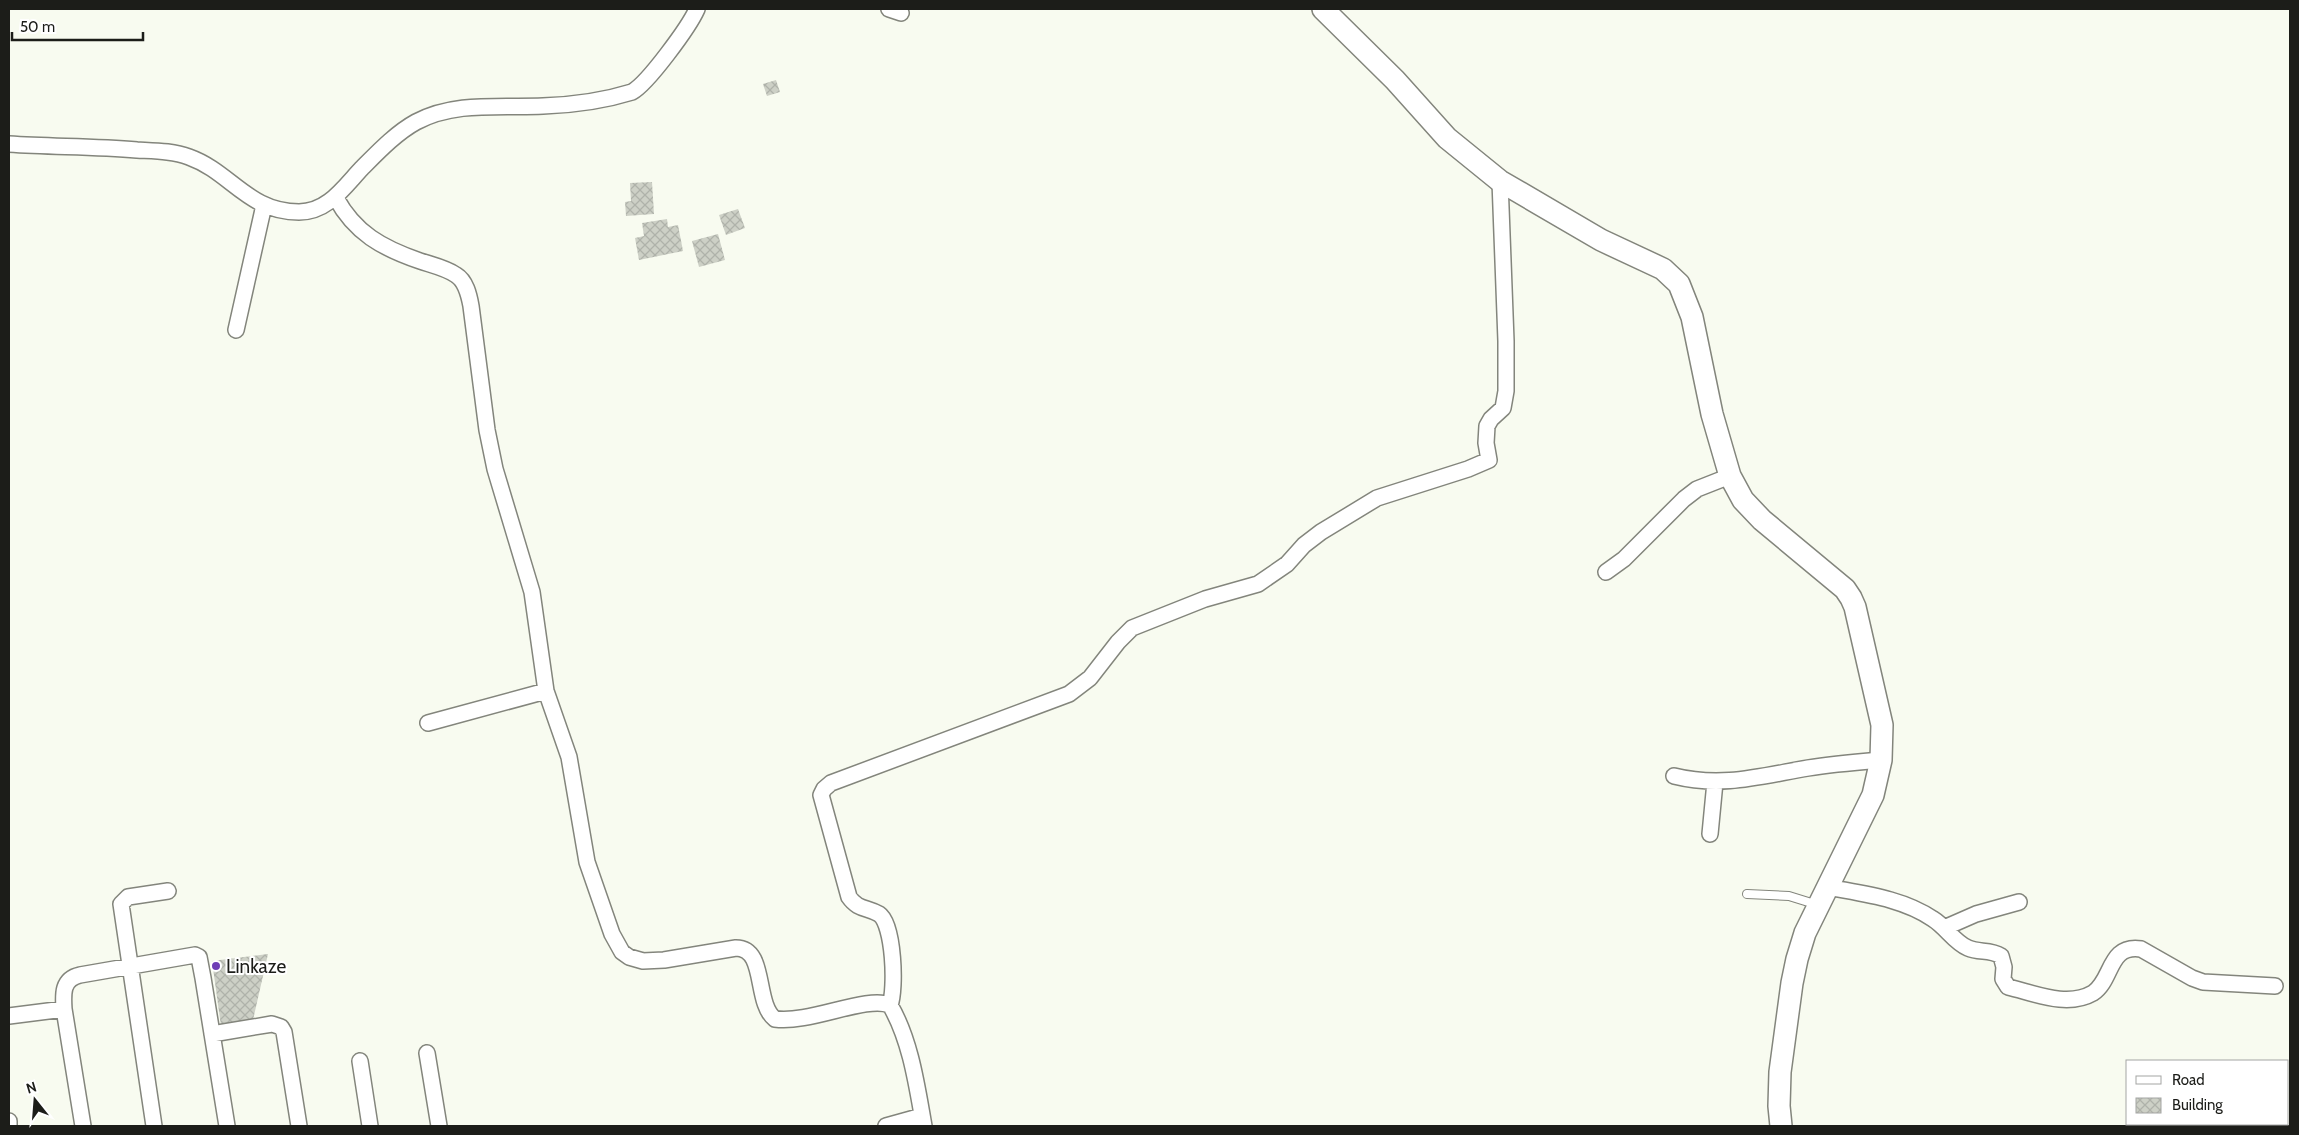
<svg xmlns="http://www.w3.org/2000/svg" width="2299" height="1135" font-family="Cabin,sans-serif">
	<defs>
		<pattern id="building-cross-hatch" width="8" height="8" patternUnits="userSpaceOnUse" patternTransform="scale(1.25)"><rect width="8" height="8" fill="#cdd0c6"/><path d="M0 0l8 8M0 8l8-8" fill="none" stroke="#afb2aa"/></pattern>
	</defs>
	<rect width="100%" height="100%" fill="#f8fbf0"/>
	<path fill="url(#building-cross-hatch)" d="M776,80L780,92L767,96L763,84Z
		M652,182L654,214L626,216L625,202L631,201L630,183Z
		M738,209L745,228L726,235L719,215Z
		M667,219L668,227L678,225L683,251L639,260L635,238L644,236L642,223Z
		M718,234L725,260L699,267L692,241Z
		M268,954L253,1020L221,1026L212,961Z"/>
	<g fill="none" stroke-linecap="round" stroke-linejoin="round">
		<g stroke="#83857c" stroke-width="10">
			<path id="lane" d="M1747,894L1789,896L1818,905"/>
		</g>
		<g stroke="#83857c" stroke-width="18">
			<path id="street" d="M889,9L901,13
				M9,144C52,147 94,146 137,150C155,151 173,151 189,157C231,172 248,212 299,212C328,212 344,187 362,168C378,152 396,133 416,122C455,101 501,108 543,106C573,105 603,101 632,92C648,83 689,27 697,9
				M336,198C355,233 382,248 420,261C432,265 446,268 456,275C466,281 469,295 471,306L487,430L495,469L532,592L546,691L569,757L587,862L612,934L622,952L629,957L643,961L664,960L736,948C767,948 754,1003 775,1019C810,1024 866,995 890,1005C911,1041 917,1087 924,1126
				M236,330L264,205
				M1606,572L1624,559L1684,499L1697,489L1730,476
				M428,723L546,691
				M1674,776C1722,788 1761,776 1808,768C1832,764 1857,762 1881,760
				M1710,834L1715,782
				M1827,887C1863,894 1902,898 1933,919C1946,927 1954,942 1968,948C1979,953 1990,949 2001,956L2004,967L2003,979L2008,987C2034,993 2067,1008 2093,993C2113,980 2108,944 2141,949L2192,978L2203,982L2275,986
				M1944,928L1976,914L2019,902
				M890,1005C896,989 894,924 879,914C867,907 858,910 849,897L821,795L824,789L831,783L1069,694L1090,678L1118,642L1132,628L1205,599L1258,584L1287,564L1304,545L1321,532L1377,498L1468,469L1489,460L1486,443L1487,426L1491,419L1503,408L1506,391V341L1500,181
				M9,1016L64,1009
				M212,1034L272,1024L281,1027L284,1032L299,1126
				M427,1053L439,1126
				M360,1061L370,1126
				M9,1121V1126
				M83,1126L64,1009C63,994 62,979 80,975L195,955L199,957L203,978L227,1126
				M154,1126L121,904L128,897L168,891
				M886,1126L922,1116"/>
		</g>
		<g stroke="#83857c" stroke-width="24">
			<path id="secondary" d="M1323,9L1395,80L1447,138L1500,181L1601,240L1663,269L1679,284L1692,317L1712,414L1730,476L1743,500L1762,520L1845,589L1851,598L1855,607L1882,725L1881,760L1873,795L1805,933L1797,959L1792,983L1780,1072L1779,1106L1781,1126"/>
		</g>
		<use href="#lane" stroke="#fff" stroke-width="8"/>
		<use href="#street" stroke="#fff" stroke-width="15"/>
		<use href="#secondary" stroke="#fff" stroke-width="21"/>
	</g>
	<circle fill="#6e3db5" stroke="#fff" stroke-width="2" cx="216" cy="966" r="5"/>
	<g text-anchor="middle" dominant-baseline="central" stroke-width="4" stroke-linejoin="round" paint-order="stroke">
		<g font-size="19" fill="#1c1d19" stroke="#fff" text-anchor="start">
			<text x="226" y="966">Linkaze</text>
		</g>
	</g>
	<rect width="2299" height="1135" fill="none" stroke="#1c1d19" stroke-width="20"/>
	<rect x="2126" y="1060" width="162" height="65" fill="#ffffff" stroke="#a4a5a3"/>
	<rect x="2136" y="1076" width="25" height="8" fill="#ffffff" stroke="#a4a5a3"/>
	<text x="2172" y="1085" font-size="15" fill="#1c1d19">Road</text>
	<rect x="2136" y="1098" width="25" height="15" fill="url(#building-cross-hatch)" stroke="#a4a5a3"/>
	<text x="2172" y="1110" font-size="15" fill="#1c1d19">Building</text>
	<g transform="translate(35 1100) rotate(343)" stroke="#ffffff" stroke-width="4" paint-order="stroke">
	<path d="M0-4L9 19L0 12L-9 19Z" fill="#1c1d19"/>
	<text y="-8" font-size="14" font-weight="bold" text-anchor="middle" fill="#1c1d19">N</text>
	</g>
	<path d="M12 32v8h131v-8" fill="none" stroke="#1c1d19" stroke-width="2.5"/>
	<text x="20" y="32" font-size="15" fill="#1c1d19" stroke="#ffffff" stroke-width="4" paint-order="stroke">50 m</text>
</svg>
